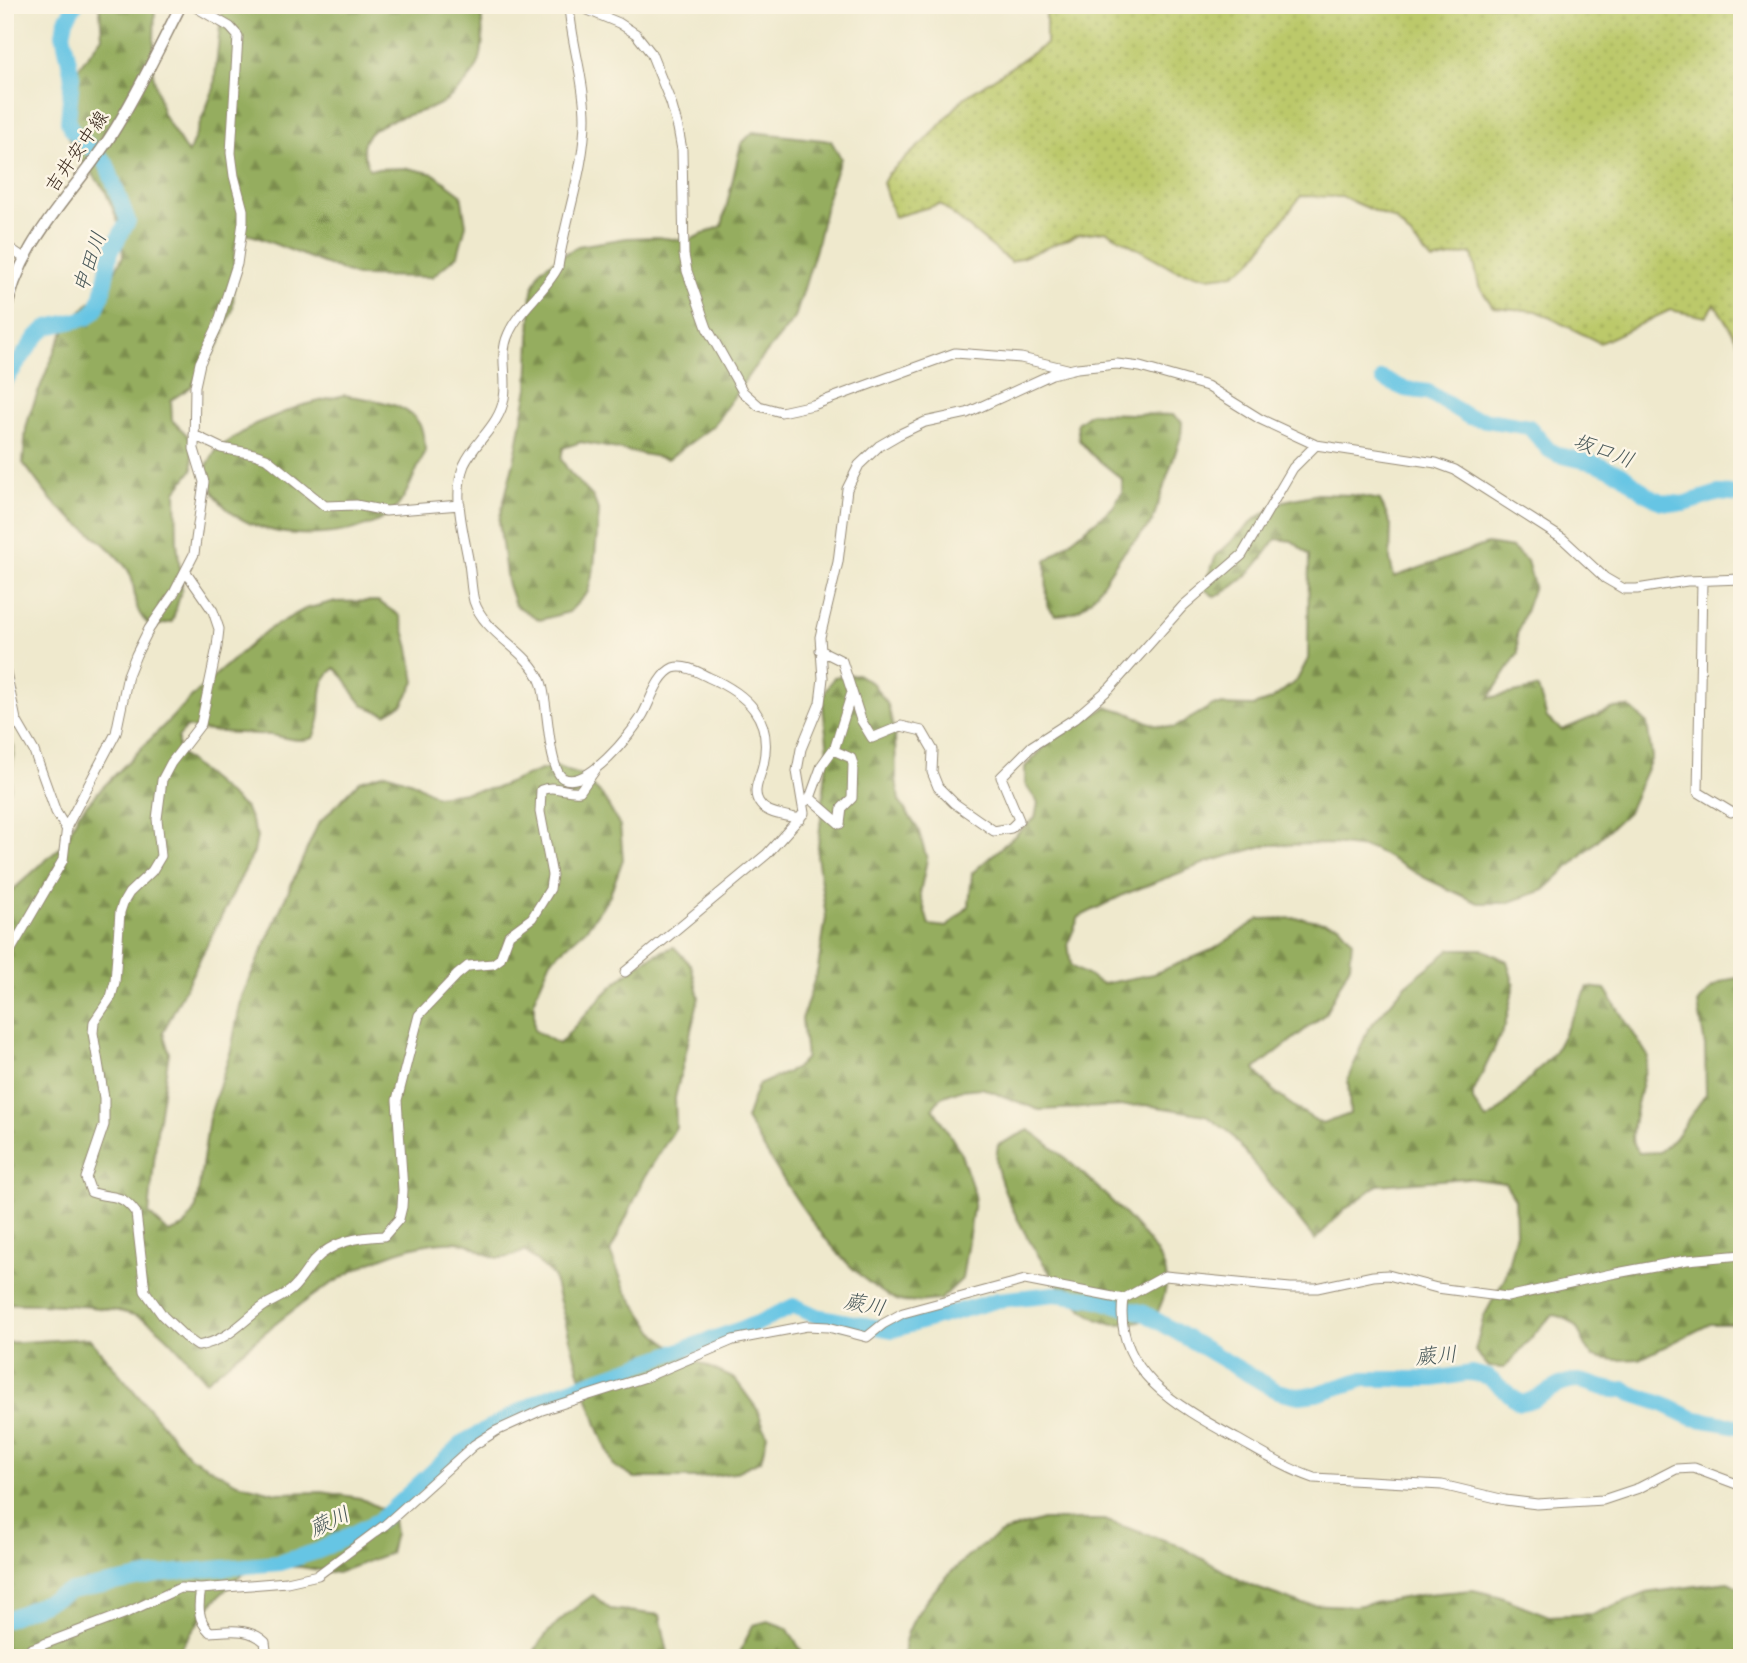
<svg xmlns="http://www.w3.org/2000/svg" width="1747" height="1663" font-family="Delius,'Klee One',sans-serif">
	<defs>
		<pattern id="grass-dots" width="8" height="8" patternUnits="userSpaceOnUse" patternTransform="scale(1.75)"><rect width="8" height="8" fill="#bcc96a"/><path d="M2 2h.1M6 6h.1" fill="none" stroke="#a2ad5b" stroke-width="1.8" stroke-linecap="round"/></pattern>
		<pattern id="forest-firs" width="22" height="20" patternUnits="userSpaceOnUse" patternTransform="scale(1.75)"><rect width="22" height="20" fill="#95ad5e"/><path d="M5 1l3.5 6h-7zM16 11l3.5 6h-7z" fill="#7b8d4d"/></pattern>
	</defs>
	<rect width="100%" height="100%" fill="#fcf5e5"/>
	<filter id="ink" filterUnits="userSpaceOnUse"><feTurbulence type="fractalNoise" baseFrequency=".0143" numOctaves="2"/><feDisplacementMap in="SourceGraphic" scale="14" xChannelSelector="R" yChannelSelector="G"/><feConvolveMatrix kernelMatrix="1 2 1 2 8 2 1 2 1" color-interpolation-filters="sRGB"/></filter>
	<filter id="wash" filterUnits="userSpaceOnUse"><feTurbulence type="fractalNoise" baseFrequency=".00686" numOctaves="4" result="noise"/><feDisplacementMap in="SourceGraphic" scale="28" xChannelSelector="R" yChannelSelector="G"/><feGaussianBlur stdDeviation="1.57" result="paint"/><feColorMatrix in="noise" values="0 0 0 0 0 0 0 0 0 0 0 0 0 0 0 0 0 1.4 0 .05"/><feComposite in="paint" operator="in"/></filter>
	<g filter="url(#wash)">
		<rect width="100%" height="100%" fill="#efe9cd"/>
		<path fill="url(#grass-dots)" stroke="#7c7a44" stroke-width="2" d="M1046,5H1742V351L1741,346L1715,304L1706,317L1670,310L1600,343L1537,311L1493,307L1479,286L1472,253L1432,261L1396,220L1342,197L1301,196L1251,262L1234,274L1208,277L1176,270L1106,231L1080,234L1011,262L940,204L894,217L883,183L888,174L930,136L964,98L1046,44Z"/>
		<path fill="url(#forest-firs)" stroke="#686c3e" stroke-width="2" d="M97,5H155L153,74L163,114L188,154L214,88L222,5H300L311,9L323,5H480L481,8C482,25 485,45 479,62C474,78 449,101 434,107C414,115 365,121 363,148C363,155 367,162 369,169L408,168L434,174L461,194L466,225L458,255L432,277L356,276L257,237L243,233L235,244L233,309L219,344L191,387L171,400L172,420L192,440L193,469L176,491L177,542L182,589L172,622L152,627C127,609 140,589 128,570C109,543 80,527 56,505C44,493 34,476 23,463L26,429L30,413L55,350L68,324L108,285L123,256L121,228L105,190L75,152L63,124L77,70L102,37L100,9Z
			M753,132L831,141L841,158L830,187L816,249L795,318L753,369L713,426L668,459L581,442L563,448L561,459L570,473L593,497L599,512L594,567L588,592L569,612L540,620L515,605L507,582L499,521L515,457L528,388L532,290L541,269L578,246L627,238L657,237L687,241L722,226L741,144Z
			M344,395C371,400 418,402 423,435C424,440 425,447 425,451C423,459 417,468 414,476C408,491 399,510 384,518C366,529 343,532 323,534C274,537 216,524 205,469L216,450L255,424L300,406Z
			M1091,413L1173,415L1182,422L1181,436L1152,522C1144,533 1134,540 1125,551C1104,575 1093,617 1055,615L1047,605L1046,561L1113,507L1122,493V479L1091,454L1079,440L1077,423Z
			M1318,494L1352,495L1380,500L1391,525L1390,560L1394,577L1487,544L1512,548L1527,561L1534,586L1517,635L1518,653L1489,698L1538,688L1547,718L1562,730L1614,708L1629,707L1647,723L1652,757L1628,812L1544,890L1506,903H1478L1427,879L1373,849L1332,844L1267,845L1208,862L1125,894L1079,917L1068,943L1071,966L1103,984L1153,974L1214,949L1259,919L1303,918L1339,925L1352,940L1350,965L1325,1014L1255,1069C1271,1094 1297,1109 1322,1124L1350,1114L1348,1079L1368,1029L1406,985L1451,949H1482L1507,961L1514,985L1505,1026L1473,1093V1101L1486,1120L1496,1114L1554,1053L1588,987L1605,989L1648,1056C1645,1075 1628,1129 1633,1144C1634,1147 1637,1150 1639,1153L1659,1152L1674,1139L1706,1094L1705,1046L1698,1004C1709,988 1721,978 1742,978V1314L1732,1324H1710L1640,1359L1617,1360L1593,1357C1577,1337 1583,1320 1553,1315C1534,1331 1522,1351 1504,1368L1489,1367L1475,1351L1484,1316L1505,1278L1516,1232L1515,1199L1505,1183L1466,1178L1378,1185L1343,1211L1315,1240L1228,1131L1205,1115L1146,1105L1039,1110L982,1088L960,1090L941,1097L933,1108L960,1151L975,1195L962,1279L940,1300C928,1300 907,1305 897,1300C837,1274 779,1174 746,1119L758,1085L795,1069L806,1058L802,1019L818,968L826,917L817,856L828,751L822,697L834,677L857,674L873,684L888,705L895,736L896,778L899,801L918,829L927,859L920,893L929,925L947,927L969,906L972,873L1035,818L1038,803L1025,784V767L1050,741L1107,707L1124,711L1155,725L1174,728L1213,705L1253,706L1271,700L1297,680L1308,659L1309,555L1292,541L1276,539C1258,565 1244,583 1215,597L1203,588L1216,556L1255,519L1284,501Z
			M378,601L400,616L409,648L415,682L403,704L386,714C379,711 370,709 364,705C351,695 349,679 335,668C317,683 322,694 320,715C319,723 316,731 313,738C297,743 286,737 270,735C242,732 214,734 186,727L178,738V752L246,809L257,836L254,852L163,1032L169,1052L157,1131L149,1214L169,1233L184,1227L196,1208L209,1118L231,1050L242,996L318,824L360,781L386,773L412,782L436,796L496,788L541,770L558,767L582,776L602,795L620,826L623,859L609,897L587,928L551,960L534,999V1030L559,1044C592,1008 626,962 674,947L691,965L699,997L675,1098L676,1127L647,1173L610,1252L626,1291L657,1335L685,1356L735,1379L757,1409L767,1435L761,1460L734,1473L697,1478H634L614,1466L598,1428L579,1372L553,1276L525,1251C517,1254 507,1259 499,1258C487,1257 480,1250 470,1245C460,1240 444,1242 433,1243C346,1256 273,1327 206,1381C189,1362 171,1337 149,1322C119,1303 42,1305 5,1303V897L64,844L79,813L102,788L204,685L267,630L305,609L332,602Z
			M5,729L14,747L10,789L5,797Z
			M1029,1130C1059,1149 1162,1241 1166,1274C1168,1289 1162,1303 1156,1316C1140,1321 1124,1326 1108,1323C1064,1314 1006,1208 997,1167C995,1160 997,1152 998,1145Z
			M89,1338L189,1456L237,1483L277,1493L322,1492L360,1498L392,1514L395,1533L390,1553L337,1573L301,1567L265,1566L241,1575L212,1603L174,1658H5V1343Z
			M1043,1520H1104L1176,1544L1251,1586L1302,1604L1355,1606L1427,1594L1473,1590L1498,1596L1549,1616L1593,1614L1646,1593L1696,1586L1728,1582L1742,1589V1658H1696L1695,1652L1668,1658H904C899,1617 963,1555 997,1536C1010,1528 1028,1525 1043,1520Z
			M593,1595L610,1609L660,1615L669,1658H531C543,1631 569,1612 593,1595Z
			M768,1621L787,1628L806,1658H737L753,1625Z"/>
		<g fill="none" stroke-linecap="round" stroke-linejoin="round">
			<path stroke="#66c5e4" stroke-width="2.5" d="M5,821L8,829L5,853"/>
			<path stroke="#66c5e4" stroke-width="16" d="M1383,379L1405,389L1428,392L1469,417L1529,427L1549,450L1558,455L1594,463L1622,474L1646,494L1662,502L1683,504L1719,493L1742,495
				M5,381L37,336L48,327L87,318L95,311L102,296L111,251L128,221L106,163L72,130L68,122L72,76L63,34L66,20L75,5
				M5,1620L71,1591L168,1573L279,1563L318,1551L380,1520L465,1441L547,1397L758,1323L794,1306L817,1316L892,1330L998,1300L1055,1294L1095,1299L1144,1313L1277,1391L1299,1396L1316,1394L1364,1379H1433L1472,1373L1488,1377L1520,1403C1540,1401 1554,1382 1576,1381C1591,1381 1610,1394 1624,1389L1632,1394L1663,1404L1692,1418L1742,1427"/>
		</g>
	</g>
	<g filter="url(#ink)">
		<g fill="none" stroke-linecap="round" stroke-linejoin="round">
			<g stroke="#958a76" stroke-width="11">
				<path id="minor" d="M569,5C571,43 585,80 585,118C585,168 565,218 558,267C545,292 519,309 508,335C499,355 508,377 504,398C500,425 475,441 464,465C452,495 464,534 469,564C471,576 471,590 474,601C485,635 528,649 541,682C548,699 548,770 563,778C587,790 631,734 642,716C650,703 657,675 673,668C684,664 698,672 708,677C747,694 774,718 763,765C760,779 750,792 761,805C767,814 789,816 800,819
					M576,5L619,23L636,34L651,53L671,103L678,128L682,150L684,255L687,271L707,328L743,392L759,406L781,412L813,405L955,353L1021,358L1067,369
					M5,245L24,258
					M194,435L221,448L254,454L266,458L325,506L356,505L386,511L460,505
					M186,572L213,611L219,629L217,647L201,724L171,763L162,780L157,819L161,856L152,871L129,893L123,903L120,912L115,982L111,997L94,1022L93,1033L104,1098V1125L86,1178L91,1192C113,1200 120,1191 136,1213L145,1291L163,1316L185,1337L198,1346C232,1339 241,1321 267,1304C276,1299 287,1295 294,1287C302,1279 307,1269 314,1261C332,1241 359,1237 384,1236L399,1219L402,1207L403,1190L397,1100L419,1015L457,975L468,966L493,964L500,959L509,935L532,918L550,889L552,875L540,812L541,790C554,784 566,793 580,791L598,766
					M1702,581L1698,792L1731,812
					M820,650L842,661L852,692
					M5,667L16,720L34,751L56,812L67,830
					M810,798L840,824L842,808L852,798L853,764L851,758L833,750
					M803,803L810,798L822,765L835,747L852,692L861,720L872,738L901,726L922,731L933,750L932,772L938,787L954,803L994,831L1011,828L1019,820L1001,777L1032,746L1074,719L1110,688L1183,606L1242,555L1293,468L1316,445
					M5,960L63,860L67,826L116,733L128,675L136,655L149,629L174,593L194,554L204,482L194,449L195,386L200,363L217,327L237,264L243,222V210L234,176L231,153L238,36L230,27L192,5
					M625,972L767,854L804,813L797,771L801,749L820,703L823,678L820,637L838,562L847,489L859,465L879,446L898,435L925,422L967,413L1052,374L1077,368L1117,364L1140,367L1207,386L1260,419L1316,445L1436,463L1455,470L1563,539L1605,578L1624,589H1637L1687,581L1742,579
					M1123,1299C1113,1373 1181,1408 1237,1439C1262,1453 1287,1469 1314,1478L1442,1485L1505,1500L1537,1504L1603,1500L1639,1488L1676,1469L1694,1468L1742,1486
					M201,1589C198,1605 197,1620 210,1632C229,1631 249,1627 265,1642L267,1658
					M17,1658L31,1649L126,1613L180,1588L201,1589L287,1582L318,1575L385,1525L474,1445L496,1431L542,1410L646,1377L733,1340L807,1326L828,1327L867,1337L883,1324L903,1313L1025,1280L1123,1299L1165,1276L1290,1288H1317L1373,1276L1388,1275L1437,1288L1507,1297L1611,1274L1687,1260L1742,1255"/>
			</g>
			<g stroke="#958a76" stroke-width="13">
				<path id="major" d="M5,318C18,240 72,197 112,134C138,93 159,48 181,5"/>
			</g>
			<use href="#minor" stroke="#fff" stroke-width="9"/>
			<use href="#major" stroke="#fff" stroke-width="10"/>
		</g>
	</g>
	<g text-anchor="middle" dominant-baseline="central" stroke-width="5" stroke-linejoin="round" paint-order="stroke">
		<g font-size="19" fill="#3b2a1e" stroke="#fcf5e5">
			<text transform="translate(76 151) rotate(-55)">吉井安中線</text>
		</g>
		<g font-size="21" font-style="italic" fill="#485859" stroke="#fcf5e5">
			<text transform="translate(89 262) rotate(-71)">申田川</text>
			<text transform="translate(1604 450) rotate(20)">坂口川</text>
			<text transform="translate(865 1304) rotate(11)">蕨川</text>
			<text transform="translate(1436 1355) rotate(-5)">蕨川</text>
			<text transform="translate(329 1521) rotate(-25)">蕨川</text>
		</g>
	</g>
	<rect width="1747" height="1663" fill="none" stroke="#fcf5e5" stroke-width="28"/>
</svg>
